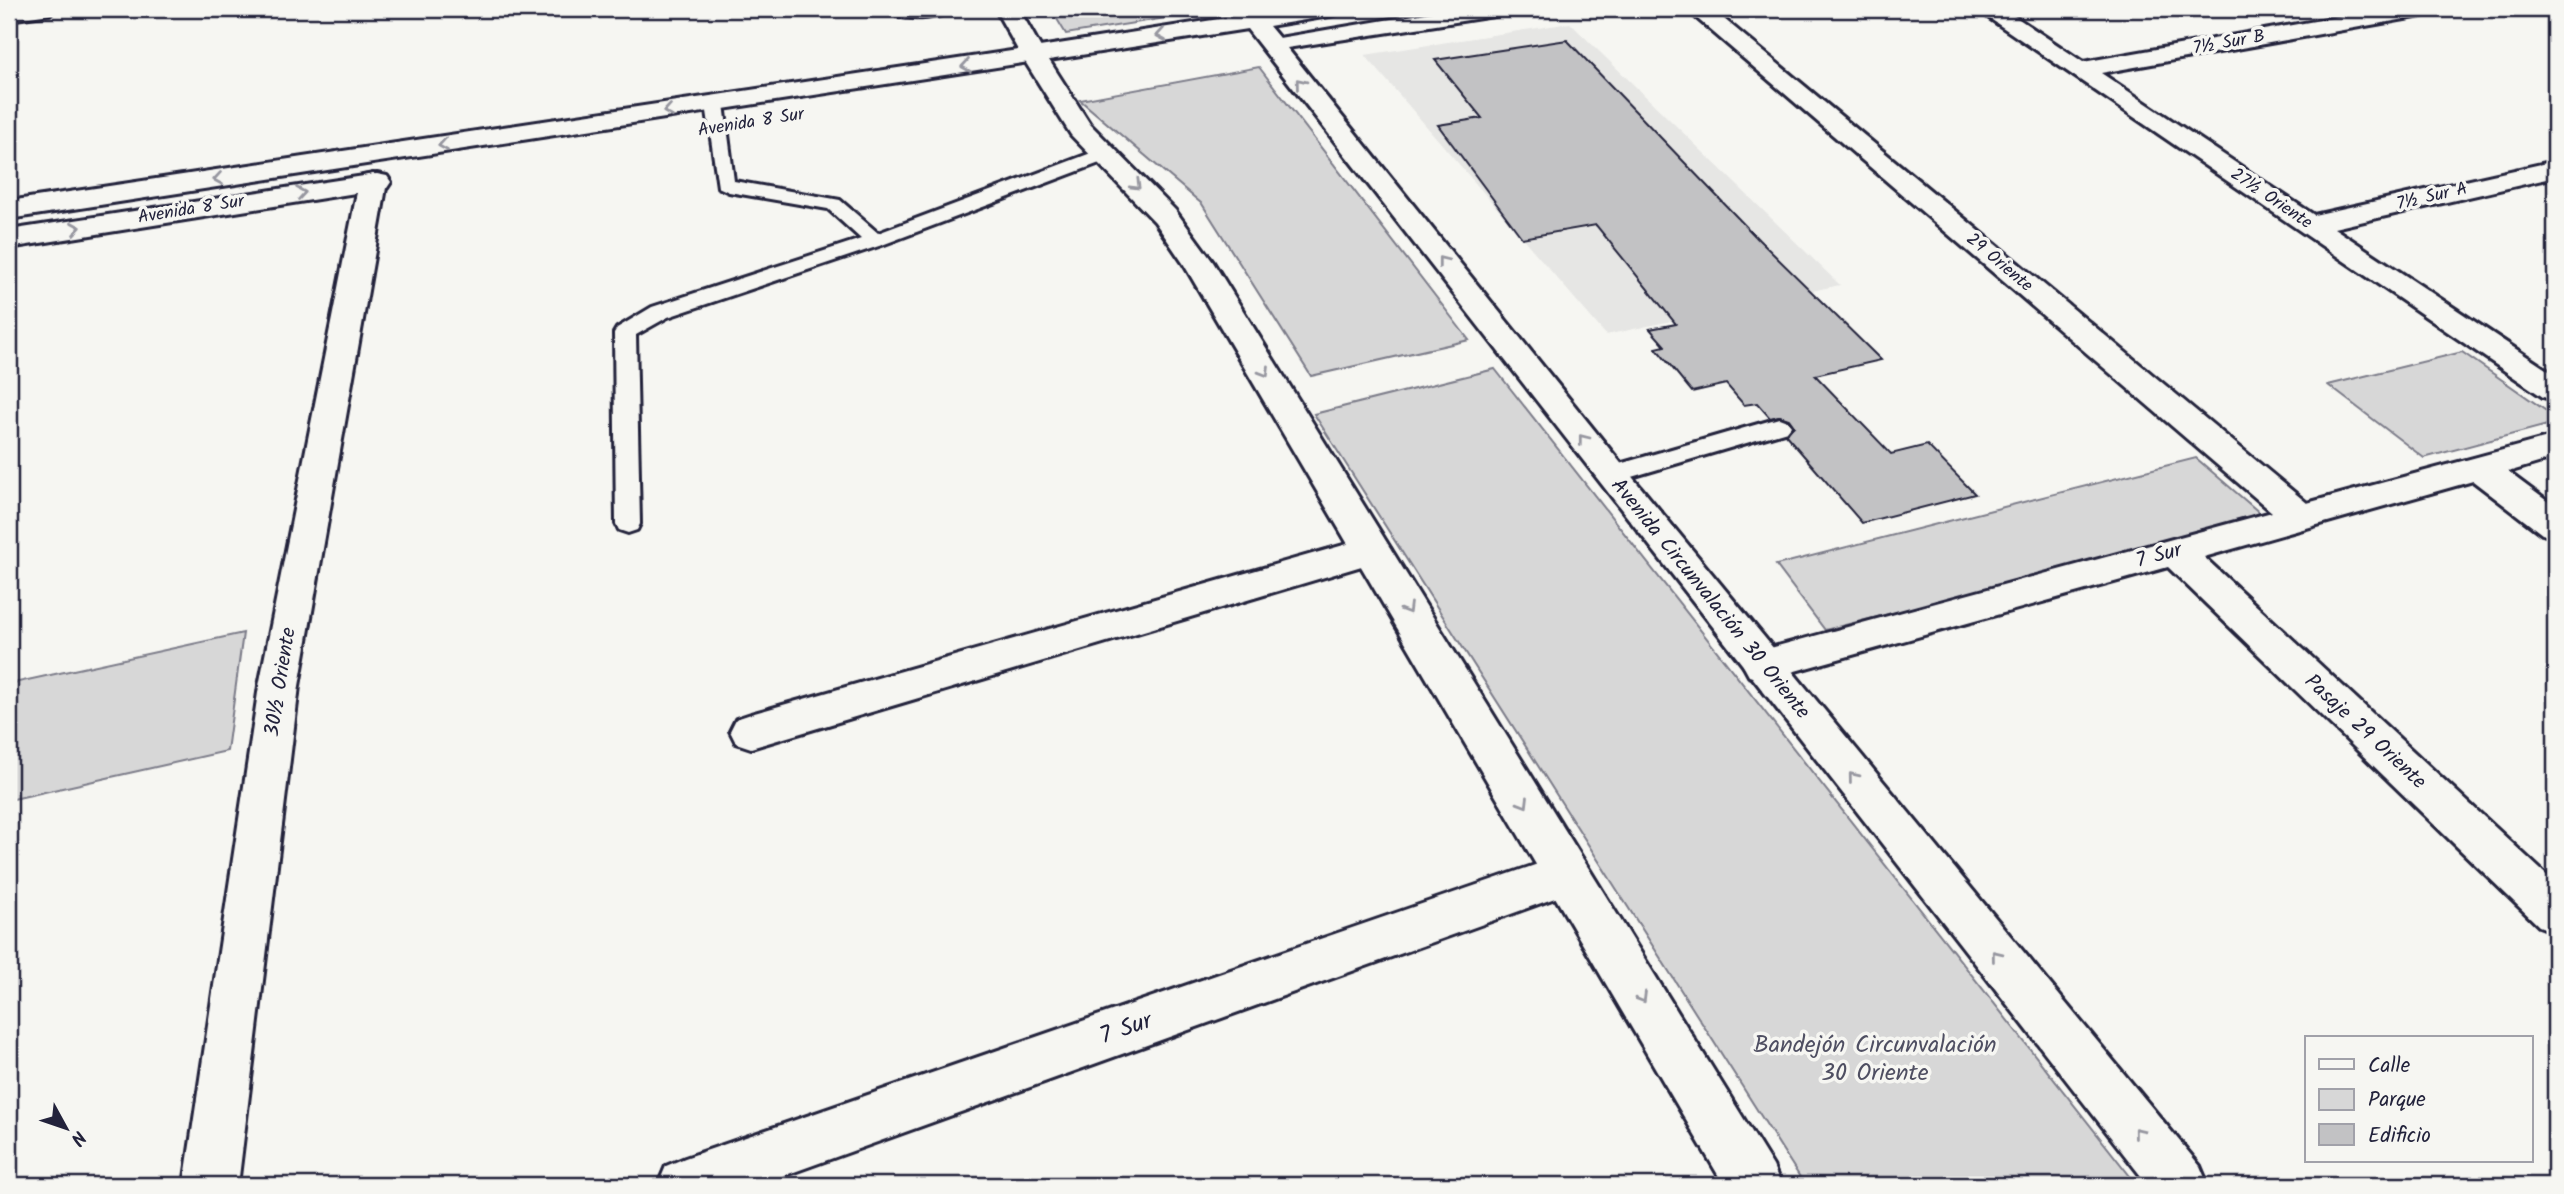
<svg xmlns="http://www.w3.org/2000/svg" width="2564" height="1194" font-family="Kalam,sans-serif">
	<rect width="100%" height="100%" fill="#f6f6f2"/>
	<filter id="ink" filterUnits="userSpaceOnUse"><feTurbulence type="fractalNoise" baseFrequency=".0143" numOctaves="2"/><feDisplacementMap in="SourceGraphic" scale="14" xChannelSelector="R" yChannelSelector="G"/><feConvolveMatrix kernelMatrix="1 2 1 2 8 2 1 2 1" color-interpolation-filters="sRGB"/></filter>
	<g filter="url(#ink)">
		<path fill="#e6e6e4" d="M1570,23L1840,285L1606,335L1365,55Z"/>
		<path fill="#d7d7d7" stroke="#7c7c89" stroke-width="2" d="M1051,9H1222L1066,34Z
			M1259,67L1469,340L1311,376L1202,204L1080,100Z
			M2462,352L2555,417V423L2424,458L2328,385Z
			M1495,369L2137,1185H1805L1314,414Z
			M2196,458L2268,520L1825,630L1776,565Z
			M243,633L227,751L9,800V684Z"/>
		<path fill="#c2c2c4" stroke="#22223b" stroke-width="2" d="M1567,40L1759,240L1881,360L1815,375L1891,454L1927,445L1975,494L1862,523L1785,434L1794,426L1789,419L1780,416L1770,418L1757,403L1744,405L1726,384L1692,392L1656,348L1665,346L1650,329L1676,324L1596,225L1522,238L1438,125L1482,118L1435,60Z"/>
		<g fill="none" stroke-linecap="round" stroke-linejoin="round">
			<g stroke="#22223b" stroke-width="6">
				<path id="service" d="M894,9H954C943,19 912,20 897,16Z
					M715,99L724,104L734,181L840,200L878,233L1099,150H1113L1115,154L1113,158L882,245L668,317L636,335L640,524L637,530L628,533L619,530L616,524L614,333L617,328L652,307L861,239L828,209L729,192L718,187L706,104Z
					M1779,418L1787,421L1791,426L1787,431L1611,483L1602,481L1599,475L1602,469Z"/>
			</g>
			<g stroke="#22223b" stroke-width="6">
				<path id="minor" d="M9,9H54L50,14L9,20Z
					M1686,9H1712L2307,503L2555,436V458L2508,472L2555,507V538L2542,534L2473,481L2204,557L2555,883V932L2539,926L2168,567L1763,680L1749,676L1743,665L1749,654L1763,650L2272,512Z
					M1976,9H2004L2083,62L2383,9H2434L2430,14L2422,16L2101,73L2314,215L2555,161V177L2334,228L2555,375V400L2543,397Z
					M373,174L383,176L387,182L299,686L238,1185H184L259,686L359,182L363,176Z
					M1372,537L1385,541L1391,550L1385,559L751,748L736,743L730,731L736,719L751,714Z
					M1567,854L1583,860L1590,874L1583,888L758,1185H658L666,1166L685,1158Z"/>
			</g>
			<g stroke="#22223b" stroke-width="6">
				<path id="tertiary" d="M995,9H1019L1045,55L1042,60L9,219V201L1018,50Z
					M1231,9H1255L1264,20L1260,25C1245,29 1240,21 1231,9Z
					M377,174L387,176L391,182L387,188L9,248V230Z"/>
			</g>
			<g stroke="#22223b" stroke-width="6">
				<path id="secondary" d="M1284,9H1341L1337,14L1329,16L1269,26L1279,38L1450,9H1506L1502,14L1494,16L1287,48L1624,467L2200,1166L2208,1185H2148L1247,29L1049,60L1090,124L1175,210L1213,262L1773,1166L1781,1185H1724L1183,263L1155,222L1071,135L1021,55L1024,50L1033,48Z"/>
			</g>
			<use href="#service" fill="#f6f6f2" fill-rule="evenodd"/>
			<use href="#minor" fill="#f6f6f2" fill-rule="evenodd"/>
			<use href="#tertiary" fill="#f6f6f2" fill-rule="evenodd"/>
			<use href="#secondary" fill="#f6f6f2" fill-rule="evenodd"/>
		</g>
		<defs><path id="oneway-chevron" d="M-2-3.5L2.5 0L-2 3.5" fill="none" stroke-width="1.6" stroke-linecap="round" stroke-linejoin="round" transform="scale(1.75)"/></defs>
		<g stroke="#9797a0">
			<use href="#oneway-chevron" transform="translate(1161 35) rotate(171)"/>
			<use href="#oneway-chevron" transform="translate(966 66) rotate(171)"/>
			<use href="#oneway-chevron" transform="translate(1300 83) rotate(-129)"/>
			<use href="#oneway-chevron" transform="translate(668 111) rotate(171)"/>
			<use href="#oneway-chevron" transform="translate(443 145) rotate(171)"/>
			<use href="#oneway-chevron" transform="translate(218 179) rotate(171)"/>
			<use href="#oneway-chevron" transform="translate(1136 185) rotate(44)"/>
			<use href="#oneway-chevron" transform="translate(301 193) rotate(-9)"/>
			<use href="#oneway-chevron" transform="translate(76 228) rotate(-9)"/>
			<use href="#oneway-chevron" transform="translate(1442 261) rotate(-128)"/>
			<use href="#oneway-chevron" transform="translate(1265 372) rotate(59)"/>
			<use href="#oneway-chevron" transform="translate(1583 439) rotate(-128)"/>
			<use href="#oneway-chevron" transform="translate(1407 609) rotate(59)"/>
			<use href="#oneway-chevron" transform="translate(1853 777) rotate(-129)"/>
			<use href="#oneway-chevron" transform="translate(1524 803) rotate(59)"/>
			<use href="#oneway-chevron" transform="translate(1996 955) rotate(-129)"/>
			<use href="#oneway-chevron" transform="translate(1642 998) rotate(59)"/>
			<use href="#oneway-chevron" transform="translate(2138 1132) rotate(-129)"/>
		</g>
	</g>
	<g text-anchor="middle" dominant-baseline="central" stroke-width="7" stroke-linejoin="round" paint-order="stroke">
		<g font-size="18" fill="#22223b" stroke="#f6f6f2">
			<text transform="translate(2229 43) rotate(-10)">7½ Sur B</text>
			<text transform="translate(751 123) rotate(-9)">Avenida 8 Sur</text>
			<text transform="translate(2432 197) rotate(-13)">7½ Sur A</text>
			<text transform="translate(2271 199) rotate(34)">27½ Oriente</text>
			<text transform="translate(191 210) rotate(-9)">Avenida 8 Sur</text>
			<text transform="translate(1999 263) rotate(40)">29 Oriente</text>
		</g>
		<g font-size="21" fill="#22223b" stroke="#f6f6f2">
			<text transform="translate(2159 556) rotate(-15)">7 Sur</text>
			<text transform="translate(1710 599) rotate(51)">Avenida Circunvalación 30 Oriente</text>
			<text transform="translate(281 682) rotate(-81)">30½ Oriente</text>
			<text transform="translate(2365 732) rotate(43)">Pasaje 29 Oriente</text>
		</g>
		<g font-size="24" fill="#22223b" stroke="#f6f6f2">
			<text transform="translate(1126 1029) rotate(-19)">7 Sur</text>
		</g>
		<g font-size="24" fill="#4f4f62" stroke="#f6f6f2">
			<text x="1875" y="1045">Bandejón Circunvalación<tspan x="1875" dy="28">30 Oriente</tspan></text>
		</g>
	</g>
	<rect width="2564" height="1194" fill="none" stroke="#f6f6f2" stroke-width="35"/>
	<rect x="18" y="18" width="2529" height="1159" fill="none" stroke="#22223b" stroke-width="2.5" filter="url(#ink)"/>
	<rect x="2305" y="1036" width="228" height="126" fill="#f6f6f2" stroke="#a1a1a9" stroke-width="2"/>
	<rect x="2319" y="1059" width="35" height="10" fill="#f6f6f2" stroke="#a1a1a9" stroke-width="2"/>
	<text x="2368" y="1072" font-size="21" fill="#22223b">Calle</text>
	<rect x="2319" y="1089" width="35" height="21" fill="#d7d7d7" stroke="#a1a1a9" stroke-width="2"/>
	<text x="2368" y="1106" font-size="21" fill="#22223b">Parque</text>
	<rect x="2319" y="1124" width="35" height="21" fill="#c2c2c4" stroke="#a1a1a9" stroke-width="2"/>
	<text x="2368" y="1142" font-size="21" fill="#22223b">Edificio</text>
	<g transform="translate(66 1128) rotate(130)" stroke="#f6f6f2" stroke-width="5" paint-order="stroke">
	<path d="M0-5L12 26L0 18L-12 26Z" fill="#22223b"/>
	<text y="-10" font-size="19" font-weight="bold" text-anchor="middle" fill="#22223b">N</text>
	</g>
</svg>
